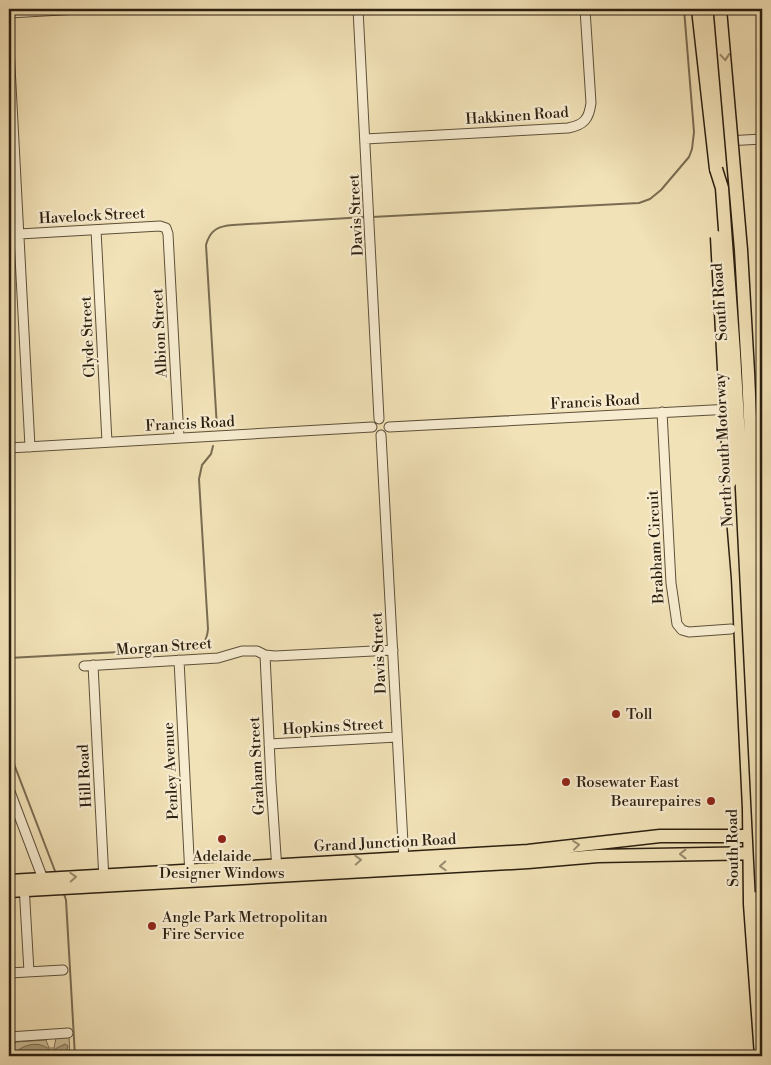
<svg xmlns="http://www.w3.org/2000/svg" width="771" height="1065" font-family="'Libre Bodoni',serif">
	<rect width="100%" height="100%" fill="#f2e2b7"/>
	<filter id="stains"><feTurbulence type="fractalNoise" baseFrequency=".004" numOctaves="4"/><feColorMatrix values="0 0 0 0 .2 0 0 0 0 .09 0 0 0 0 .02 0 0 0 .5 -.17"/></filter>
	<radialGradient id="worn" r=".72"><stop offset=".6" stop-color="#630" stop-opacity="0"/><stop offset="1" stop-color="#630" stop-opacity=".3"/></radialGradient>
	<path fill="#d0c19b" stroke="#7e7056" d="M69,1035L70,1056H14V1045L16,1042L46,1040L49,1048H54L56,1038Z"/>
	<path fill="#aea07e" stroke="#7a6c52" d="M65,1044L68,1046L66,1053L63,1056H20L16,1052C26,1043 41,1041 51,1051Z"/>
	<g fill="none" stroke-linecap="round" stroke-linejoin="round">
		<path stroke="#7a6c52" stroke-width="2" d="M372,217L639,203L650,199L661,190L689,157L692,149L694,132L684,9
			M217,428L206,245C210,230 218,226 233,225L365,217
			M9,658L193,648C204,645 207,640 208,629L199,479L202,465L211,454L213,446
			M9,751L55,871
			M64,894L66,900L75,1056"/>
		<g stroke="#5d503a" stroke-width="11">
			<path id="minor" d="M358,9L379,419
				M9,13L79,9
				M9,47L30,447
				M365,139L568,128C584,125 589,119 591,103L585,9
				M727,141L762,139
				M96,230L107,442
				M19,234L160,226L166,228L168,234L179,438
				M662,412L671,583L677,624L682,630L689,632L731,629
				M389,427L731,409
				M381,435L404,862
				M9,448L372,427
				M265,655L271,782L277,870
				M179,660L190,876
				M93,665L104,880
				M84,666L218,658L242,651H257L265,655L275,656L393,650
				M269,744L397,737
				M9,789L43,879V884
				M24,885L29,972
				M9,973L63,970
				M9,1037L68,1033"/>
		</g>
		<g stroke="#2b1f10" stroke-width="12">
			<path id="major" d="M708,9L727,191
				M731,238L738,325"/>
		</g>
		<g stroke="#2b1f10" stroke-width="15">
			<path id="highway" d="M698,9L716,169
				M753,392L757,414L762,463
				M730,482L738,578L749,809L750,904L761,1056
				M9,881L528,851L660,836H762
				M9,891L528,862L598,856L762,853"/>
		</g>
		<use href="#minor" stroke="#f7ecd0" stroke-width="9"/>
		<use href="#major" stroke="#f2e2b7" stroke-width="10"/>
		<use href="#highway" stroke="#f2e2b7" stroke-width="12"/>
		<g stroke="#2b1f10" stroke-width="15" stroke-linecap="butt">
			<path id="highway-bridge" d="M720,9L741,250L748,372L762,686
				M716,169L722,188L734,353L742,489L762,892
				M717,237L730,482"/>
		</g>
		<use href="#highway-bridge" stroke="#f2e2b7" stroke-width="12"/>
	</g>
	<defs><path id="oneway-chevron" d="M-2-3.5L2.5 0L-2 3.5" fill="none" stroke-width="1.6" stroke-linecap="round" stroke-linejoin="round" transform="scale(1.25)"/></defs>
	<g stroke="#988a6c">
		<use href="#oneway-chevron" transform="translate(725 57) rotate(85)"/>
		<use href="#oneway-chevron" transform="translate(576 845) rotate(-7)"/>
		<use href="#oneway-chevron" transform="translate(683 854) rotate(-180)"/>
		<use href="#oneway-chevron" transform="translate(358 860) rotate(-3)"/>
		<use href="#oneway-chevron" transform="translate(443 866) rotate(177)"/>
		<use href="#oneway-chevron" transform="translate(73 877) rotate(-3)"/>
	</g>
	<g fill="#8f2418" stroke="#f7ecd0" stroke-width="2">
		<circle cx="616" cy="714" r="5"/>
		<circle cx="566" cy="782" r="5"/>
		<circle cx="711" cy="801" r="5"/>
		<circle cx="222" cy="839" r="5"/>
		<circle cx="152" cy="926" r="5"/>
	</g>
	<g text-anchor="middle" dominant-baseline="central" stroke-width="4.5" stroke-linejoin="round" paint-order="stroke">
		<g font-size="15" fill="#2b1f10" stroke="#f7ecd0">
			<text transform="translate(517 116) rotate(-4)">Hakkinen Road</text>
			<text transform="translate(356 215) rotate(-93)">Davis Street</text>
			<text transform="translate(92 216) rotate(-3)">Havelock Street</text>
			<text transform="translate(720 302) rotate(-94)">South Road</text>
			<text transform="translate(160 333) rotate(-93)">Albion Street</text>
			<text transform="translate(88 337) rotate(-93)">Clyde Street</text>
			<text transform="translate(595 402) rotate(-3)">Francis Road</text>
			<text transform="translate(190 424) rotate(-3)">Francis Road</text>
			<text transform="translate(724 450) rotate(-93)">North South Motorway</text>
			<text transform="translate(656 547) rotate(-93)">Brabham Circuit</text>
			<text transform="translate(164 647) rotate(-4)">Morgan Street</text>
			<text transform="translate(379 653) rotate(-93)">Davis Street</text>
			<text transform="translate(333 727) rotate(-3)">Hopkins Street</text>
			<text transform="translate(257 766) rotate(-93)">Graham Street</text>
			<text transform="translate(171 771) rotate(-93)">Penley Avenue</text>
			<text transform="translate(85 776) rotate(-93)">Hill Road</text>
			<text transform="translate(385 843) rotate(-3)">Grand Junction Road</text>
			<text transform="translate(733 848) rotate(-91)">South Road</text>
		</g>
		<g font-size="15" fill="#2b1f10" stroke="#f7ecd0" text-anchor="start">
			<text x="626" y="714">Toll</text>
			<text x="576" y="782">Rosewater East</text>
			<text x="701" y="801" text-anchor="end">Beaurepaires</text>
			<text x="222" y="856" text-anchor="middle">Adelaide<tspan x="222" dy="17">Designer Windows</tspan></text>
			<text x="162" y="917">Angle Park Metropolitan<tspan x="162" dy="17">Fire Service</tspan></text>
		</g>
	</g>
	<rect width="771" height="1065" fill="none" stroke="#f2e2b7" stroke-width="30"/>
	<rect x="10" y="10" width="751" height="1045" fill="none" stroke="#2b1f10" stroke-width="2.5"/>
	<rect x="15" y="15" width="741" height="1035" fill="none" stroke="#2b1f10"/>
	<rect width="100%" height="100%" filter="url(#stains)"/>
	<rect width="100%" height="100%" fill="url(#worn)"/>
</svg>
